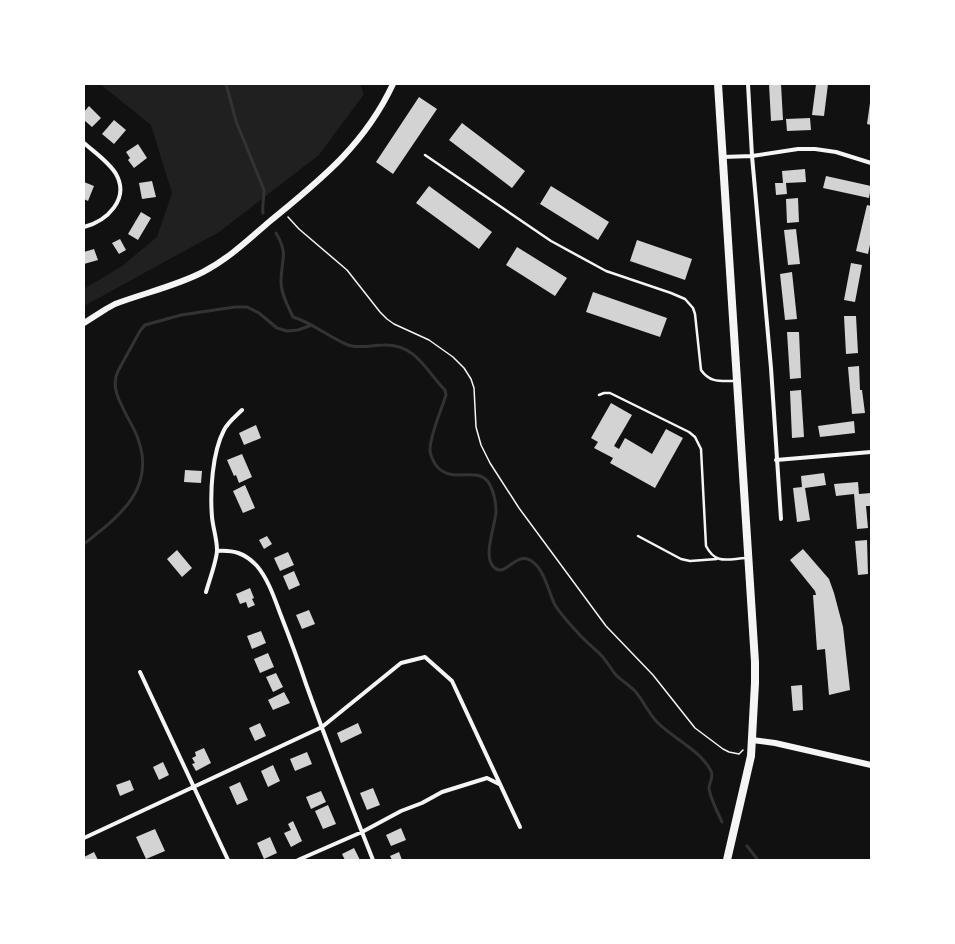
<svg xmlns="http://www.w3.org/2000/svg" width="955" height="944" font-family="'PT Sans Narrow',sans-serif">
	<rect width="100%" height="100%" fill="#111"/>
	<path fill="#202020" d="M100,84H360L364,94L319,155L219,232L84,306V289L122,266L157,237L172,193L151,125Z"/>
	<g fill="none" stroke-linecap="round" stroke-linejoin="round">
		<path stroke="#333" stroke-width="3" d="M226,84L236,121L264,190C264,198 262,206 263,213
			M276,233C289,255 281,259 281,282C281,294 288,306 293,317C313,323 328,337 348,345C359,349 372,345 384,345C416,344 426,371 445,390L446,395C441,411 430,435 430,450C430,455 433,460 435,464C451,487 479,463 490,485C494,493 496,503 496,512C495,526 484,553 492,565C506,584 517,541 538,567C546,577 549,593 555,605C561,615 570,624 578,633C585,641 594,648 602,656C607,662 611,669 616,675C622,681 629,685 635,691C643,700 648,713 658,723C673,738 701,751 711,771C714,778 709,782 709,788C710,798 718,813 722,822
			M84,544C117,518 155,490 139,442C136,430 127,418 122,406C116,395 112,383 118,371L140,331L145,325L181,315L235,307H247L259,313L277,328L287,331L298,330L312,325
			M747,846L758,860"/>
	</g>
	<path fill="#d3d3d3" d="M769,84H781L783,120L771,121Z
		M816,84H828L824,116L812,115Z
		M419,97L437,109L393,174L376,162Z
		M870,103H871V125L867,124Z
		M89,106L101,118L92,127L84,120V112Z
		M810,118L811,130L787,131L786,119Z
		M114,120L126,130L114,144L102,134Z
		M462,123L525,171L512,188L449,140Z
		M138,144L147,158L134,168L128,160L130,158L126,152Z
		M805,169L806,182L786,183L787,194L776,195L775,183H783L782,171Z
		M826,176L871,186L869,198L823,188Z
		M152,181L156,197L142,199L139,183Z
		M84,182L94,186L88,201L84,199Z
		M429,186L492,232L479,249L416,203Z
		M551,186L609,222L598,240L540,204Z
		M798,198L799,222L787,223L786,199Z
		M867,205L871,206V240L868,254L856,251Z
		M141,212L151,218L138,240L128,234Z
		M796,229L800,264L788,265L784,230Z
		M120,239L126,250L119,254L112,243Z
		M637,240L692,259L685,280L630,261Z
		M517,247L567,278L555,296L506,265Z
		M94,249L98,260L84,264V252Z
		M851,263L862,265L855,302L844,300Z
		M792,272L797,319L785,320L780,274Z
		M593,292L667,318L660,337L586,312Z
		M844,316H856L858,353L846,354Z
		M787,332H799L801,378L790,379Z
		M859,366L860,390H862L865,413L852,414L848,367Z
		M801,390L804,437L792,438L790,391Z
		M611,403L632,415L614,446L619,449L625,438L652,454L666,429L683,438L655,488L610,463L613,458L594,448L598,442L591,438Z
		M854,421L855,433L820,437L818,426Z
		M256,425L261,438L244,445L239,433Z
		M242,454L252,477L239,483L236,475L234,476L227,460Z
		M185,470L202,471L201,483L184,482Z
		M824,473L826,485L805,488L810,520L797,522L793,488L802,487L801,476Z
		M858,482L859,494L871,493V506H866L868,528L857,529L854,494L836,496L834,484Z
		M245,485L255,508L243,513L233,491Z
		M267,536L272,544L264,549L259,540Z
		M867,540L868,574L858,575L855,541Z
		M803,549L829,579L834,593L843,627L850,690L829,695L825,649L817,650L813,595H816L815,591L790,560Z
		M177,550L192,568L182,577L167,559Z
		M288,552L294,565L280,571L274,558Z
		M294,571L300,585L289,590L283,576Z
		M250,588L254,598L252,599L255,605L248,608L246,602L240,604L236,594Z
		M309,610L315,624L302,629L296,615Z
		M261,631L266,643L252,649L247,636Z
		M268,653L274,667L260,673L254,659Z
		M276,673L283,687L273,692L266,677Z
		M802,685L803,710L793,711L791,686Z
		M284,692L290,703L273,710L268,700Z
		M260,723L266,736L255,741L249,728Z
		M358,723L362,733L341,743L337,733Z
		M204,748L211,763L196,771L192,764L195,763L192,758L196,756L195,752Z
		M307,752L312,764L295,771L290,759Z
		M163,762L169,775L159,780L153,767Z
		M273,765L280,781L268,787L261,771Z
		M130,780L134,790L120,796L116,785Z
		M240,782L248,800L237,805L229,787Z
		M373,788L380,805L367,810L360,793Z
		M321,791L326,802L311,809L306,797Z
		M328,805L336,824L323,829L315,811Z
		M293,821L302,841L291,847L284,833L291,830L288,824Z
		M401,828L406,840L391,846L386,835Z
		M155,829L165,851L146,859L136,837Z
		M270,837L277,853L264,859L257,843Z
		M354,848L360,860H345L342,854Z
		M94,852L98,860H84V857Z
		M399,852L402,860H392L390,856Z"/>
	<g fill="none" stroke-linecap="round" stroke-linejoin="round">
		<path stroke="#f5f5f5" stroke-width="1.5" d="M288,217L299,229L347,270L380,312L387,319L394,324L429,340L453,357L464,368L471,379L474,388L476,427L481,445L490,463L519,508L606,626L653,675L695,728L723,749L729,752L739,754L743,750"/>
		<path stroke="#f5f5f5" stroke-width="2.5" d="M425,155L551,241L606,271L671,293L685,299L693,308L695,314L701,370C710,383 720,381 735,381
			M599,395L604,393H610L689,432L695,437L701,449L706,546C716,565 727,559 746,558
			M638,536L681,559L690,561L717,559"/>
		<path stroke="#f5f5f5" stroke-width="4" d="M748,84L752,156L771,368L781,519
			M84,143C94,152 109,162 116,174C130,199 107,221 84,227
			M723,157L752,156L798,149H815L836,152L871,163
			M776,460L871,452
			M217,551C234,550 245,553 257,566C268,579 274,597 280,613C289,636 298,660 306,684C327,743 350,802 373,860
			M206,592C209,581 217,560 217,550C217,539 213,528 212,517C210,492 212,453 224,430C228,422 236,416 242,410
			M140,672L228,860
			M84,838L322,727L401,663L425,657L452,681L520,827
			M298,860L362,832L401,811L422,803L442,792L487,778L499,784"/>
		<path stroke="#f5f5f5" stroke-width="6" d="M84,323L106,309L115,304C144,293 176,286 203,272C228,259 248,240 269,222C320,180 364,146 393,84
			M752,740L775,743L871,765"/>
		<path stroke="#f5f5f5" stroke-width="8" d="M718,84L755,662V683L751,756L727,860"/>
	</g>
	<rect width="955" height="944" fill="none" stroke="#ffffff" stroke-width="170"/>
</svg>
